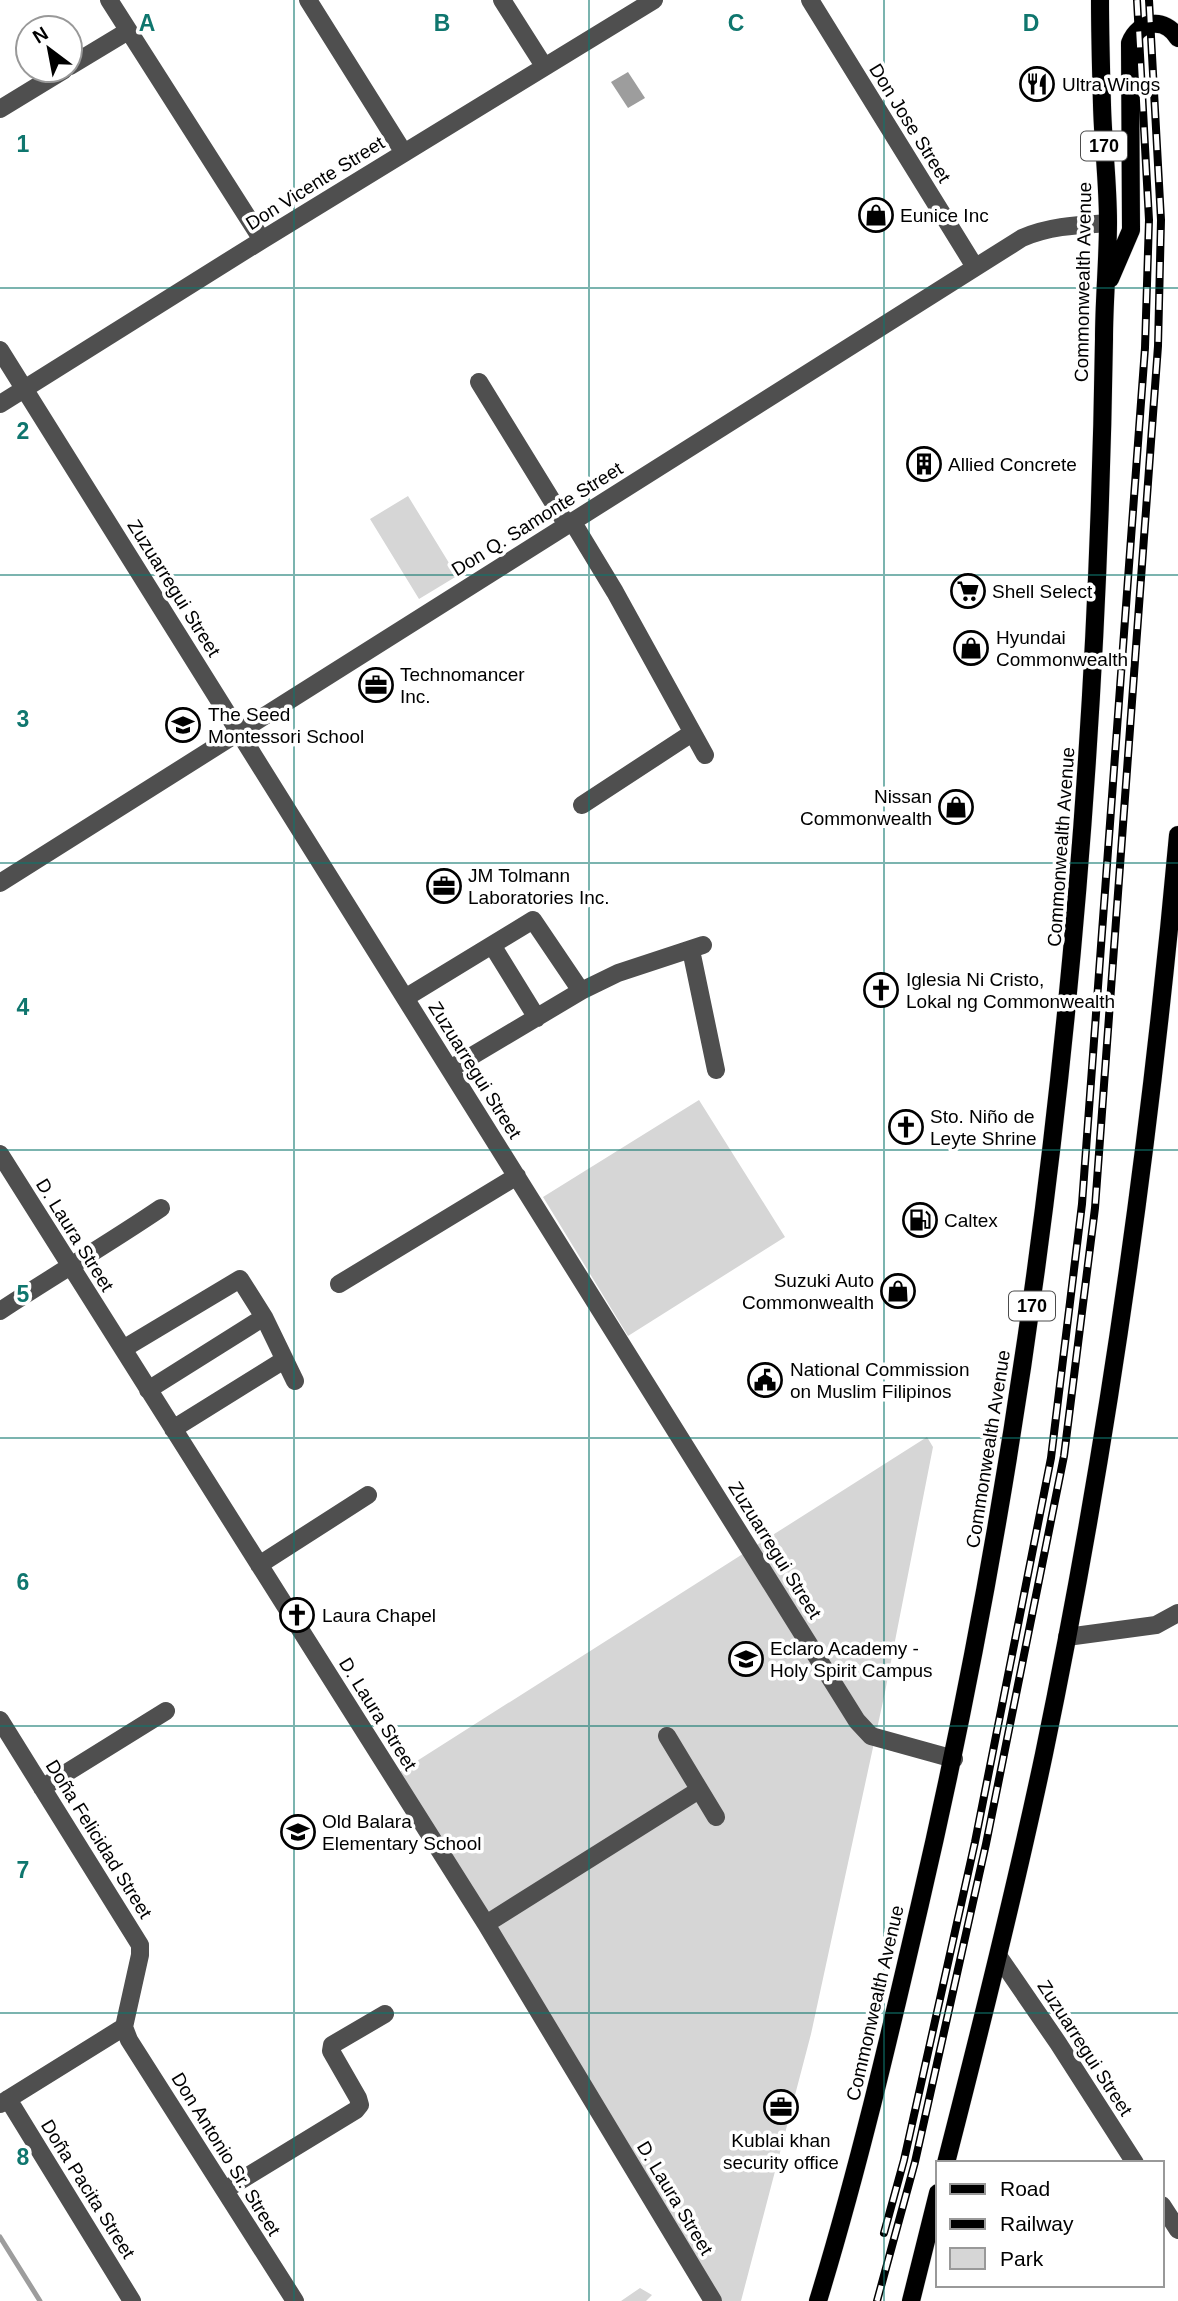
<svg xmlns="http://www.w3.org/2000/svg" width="1178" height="2301" font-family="Helvetica,sans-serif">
	<rect width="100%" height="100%" fill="#fff"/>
	<path fill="#d6d6d6" d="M408,496L457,576L419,599L370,519Z
		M699,1100L785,1237L628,1336L543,1197Z
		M927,1437L933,1447L885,1692L811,2034L741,2301H720L398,1773Z
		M640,2288L652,2295L646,2301H621Z"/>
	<path fill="#9d9d9d" d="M628,72L645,98L628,108L611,82Z"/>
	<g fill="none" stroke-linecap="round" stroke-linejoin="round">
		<path stroke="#9d9d9d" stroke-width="5" d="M0,2237L40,2301"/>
		<g stroke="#dbdbdb" stroke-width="19">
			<path id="major" d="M1110,279L1131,230L1130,43C1139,20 1165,17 1178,38
				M946,2163C981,2027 1015,1891 1044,1754C1107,1451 1150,1144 1178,835
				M818,2301C858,2170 889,2038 920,1904C1040,1389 1096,868 1104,339C1104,300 1108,261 1108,222C1108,183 1103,144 1102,105C1101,70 1100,35 1100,0
				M911,2301L938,2193"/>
		</g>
		<path stroke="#4f4f4f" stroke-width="18" d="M109,0L262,240
			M308,0L404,153
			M502,0L544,66
			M810,0L975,267
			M70,66L128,31
			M0,109L64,70
			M0,350L857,1721L871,1736L954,1759
			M479,382L567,525
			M0,404L262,240L654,0
			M572,521L615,592L705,755
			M582,805L692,733
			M0,883L1022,238C1050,226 1078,225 1108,223
			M492,945L537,1018
			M691,950L716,1070
			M405,998L533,920L581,991
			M450,1069L581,991L618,973L703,945
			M0,1154L486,1924L713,2301
			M339,1284L517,1176
			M0,1311C53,1276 108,1244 161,1208
			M123,1349L240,1279L264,1317
			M148,1390L264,1317L295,1381
			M173,1429L284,1360
			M259,1565L368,1495
			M1067,1637L1156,1625L1178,1613
			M0,1720L140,1945V1955L124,2027
			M667,1736L716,1817
			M42,1788L166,1711
			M486,1924L699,1790
			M999,1957L1058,2043L1135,2163
			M124,2027L129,2040L295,2301
			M8,2099L132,2301
			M0,2104L124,2027
			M225,2190L356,2110L360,2105L358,2098L331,2051L332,2045L385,2014
			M1162,2205L1178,2230"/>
		<use href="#major" stroke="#000" stroke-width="18"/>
		<g stroke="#000" stroke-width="8">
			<path id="rail" d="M884,2233L904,2160L975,1842L1051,1458L1082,1204L1145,348L1149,220L1137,0
				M877,2301L915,2162L986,1844L1064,1456L1095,1208L1158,346L1161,220L1149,0"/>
		</g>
		<use href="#rail" stroke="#fff" stroke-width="5" stroke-dasharray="16" stroke-linecap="butt"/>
	</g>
	<path fill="none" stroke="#0f766e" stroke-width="2" stroke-opacity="0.55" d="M294,0V2301M589,0V2301M884,0V2301M0,288H1178M0,575H1178M0,863H1178M0,1150H1178M0,1438H1178M0,1726H1178M0,2013H1178"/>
	<defs>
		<g id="restaurant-ring" transform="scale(1.75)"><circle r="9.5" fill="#fff" stroke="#000" stroke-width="1.5"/><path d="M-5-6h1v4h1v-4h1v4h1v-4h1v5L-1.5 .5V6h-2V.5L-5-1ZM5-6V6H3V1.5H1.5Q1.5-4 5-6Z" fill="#000"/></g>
		<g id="shop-ring" transform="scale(1.75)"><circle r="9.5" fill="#fff" stroke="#000" stroke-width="1.5"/><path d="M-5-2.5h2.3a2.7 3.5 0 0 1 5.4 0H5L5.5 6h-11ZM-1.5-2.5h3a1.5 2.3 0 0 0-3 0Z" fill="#000"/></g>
		<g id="building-ring" transform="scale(1.75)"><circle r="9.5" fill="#fff" stroke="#000" stroke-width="1.5"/><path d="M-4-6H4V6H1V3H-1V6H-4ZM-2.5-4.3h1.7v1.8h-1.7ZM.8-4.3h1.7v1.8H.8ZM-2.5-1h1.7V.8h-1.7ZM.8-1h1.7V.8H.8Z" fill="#000"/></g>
		<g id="supermarket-ring" transform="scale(1.75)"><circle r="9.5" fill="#fff" stroke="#000" stroke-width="1.5"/><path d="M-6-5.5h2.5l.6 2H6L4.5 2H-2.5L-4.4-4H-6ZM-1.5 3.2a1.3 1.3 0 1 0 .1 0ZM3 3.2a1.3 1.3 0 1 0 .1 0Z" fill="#000"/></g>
		<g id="office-ring" transform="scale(1.75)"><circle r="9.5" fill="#fff" stroke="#000" stroke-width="1.5"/><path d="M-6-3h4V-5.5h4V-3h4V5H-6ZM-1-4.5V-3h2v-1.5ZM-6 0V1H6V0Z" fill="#000"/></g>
		<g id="school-ring" transform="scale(1.75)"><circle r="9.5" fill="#fff" stroke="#000" stroke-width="1.5"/><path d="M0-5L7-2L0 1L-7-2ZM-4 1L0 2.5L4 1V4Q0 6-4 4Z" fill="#000"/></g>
		<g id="church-ring" transform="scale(1.75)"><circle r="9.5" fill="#fff" stroke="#000" stroke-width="1.5"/><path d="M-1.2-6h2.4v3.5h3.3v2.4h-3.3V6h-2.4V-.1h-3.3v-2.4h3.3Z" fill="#000"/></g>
		<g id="fuel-ring" transform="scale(1.75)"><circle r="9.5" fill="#fff" stroke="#000" stroke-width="1.5"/><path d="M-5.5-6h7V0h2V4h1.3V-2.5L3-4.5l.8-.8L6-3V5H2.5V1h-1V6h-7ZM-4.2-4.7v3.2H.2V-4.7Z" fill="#000"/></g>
		<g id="civic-ring" transform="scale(1.75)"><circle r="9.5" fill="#fff" stroke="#000" stroke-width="1.5"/><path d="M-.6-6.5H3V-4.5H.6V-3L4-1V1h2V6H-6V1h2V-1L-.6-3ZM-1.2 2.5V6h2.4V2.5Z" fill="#000"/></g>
	</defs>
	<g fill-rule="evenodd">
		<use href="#restaurant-ring" x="1037" y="84"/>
		<use href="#shop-ring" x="876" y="215"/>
		<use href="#building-ring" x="924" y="464"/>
		<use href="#supermarket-ring" x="968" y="591"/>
		<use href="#shop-ring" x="971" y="648"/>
		<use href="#office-ring" x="376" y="685"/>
		<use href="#school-ring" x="183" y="725"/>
		<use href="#shop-ring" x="956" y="807"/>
		<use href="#office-ring" x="444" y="886"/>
		<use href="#church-ring" x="881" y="990"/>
		<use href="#church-ring" x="906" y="1127"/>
		<use href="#fuel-ring" x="920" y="1220"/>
		<use href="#shop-ring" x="898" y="1291"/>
		<use href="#civic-ring" x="765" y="1380"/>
		<use href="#church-ring" x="297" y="1615"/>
		<use href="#school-ring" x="746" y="1659"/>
		<use href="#school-ring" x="298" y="1832"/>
		<use href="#office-ring" x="781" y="2107"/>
	</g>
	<g text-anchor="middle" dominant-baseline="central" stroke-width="7" stroke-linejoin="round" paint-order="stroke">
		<g fill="#fff" stroke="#4c4c4c" stroke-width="2">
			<rect x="1081" y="131.5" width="46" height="29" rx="5"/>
			<rect x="1009" y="1291.5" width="46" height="29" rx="5"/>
		</g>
		<g font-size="18" font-weight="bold" fill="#000">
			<text x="1104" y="146">170</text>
			<text x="1032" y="1306">170</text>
		</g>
		<g font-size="19" fill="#000" stroke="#fff" text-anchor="start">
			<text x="1062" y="84">Ultra Wings</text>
			<text x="900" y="215">Eunice Inc</text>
			<text x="948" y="464">Allied Concrete</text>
			<text x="992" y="591">Shell Select</text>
			<text x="996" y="637">Hyundai<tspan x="996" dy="22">Commonwealth</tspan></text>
			<text x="400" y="674">Technomancer<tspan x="400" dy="22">Inc.</tspan></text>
			<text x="208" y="714">The Seed<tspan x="208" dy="22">Montessori School</tspan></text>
			<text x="932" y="796" text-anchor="end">Nissan<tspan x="932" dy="22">Commonwealth</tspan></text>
			<text x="468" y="875">JM Tolmann<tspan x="468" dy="22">Laboratories Inc.</tspan></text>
			<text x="906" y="979">Iglesia Ni Cristo,<tspan x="906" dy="22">Lokal ng Commonwealth</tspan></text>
			<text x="930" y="1116">Sto. Niño de<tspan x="930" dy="22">Leyte Shrine</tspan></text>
			<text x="944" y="1220">Caltex</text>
			<text x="874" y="1280" text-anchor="end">Suzuki Auto<tspan x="874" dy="22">Commonwealth</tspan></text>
			<text x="790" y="1369">National Commission<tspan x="790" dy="22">on Muslim Filipinos</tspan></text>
			<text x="322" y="1615">Laura Chapel</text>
			<text x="770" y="1648">Eclaro Academy -<tspan x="770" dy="22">Holy Spirit Campus</tspan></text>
			<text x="322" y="1821">Old Balara<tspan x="322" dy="22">Elementary School</tspan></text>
			<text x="781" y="2140" text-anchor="middle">Kublai khan<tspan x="781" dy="22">security office</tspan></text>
		</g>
		<g font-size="19" fill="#000" stroke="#fff">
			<text transform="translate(910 123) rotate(58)">Don Jose Street</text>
			<text transform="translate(315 183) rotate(-32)">Don Vicente Street</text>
			<text transform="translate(1083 282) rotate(-89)">Commonwealth Avenue</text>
			<text transform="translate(537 519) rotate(-32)">Don Q. Samonte Street</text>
			<text transform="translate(174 588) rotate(58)">Zuzuarregui Street</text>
			<text transform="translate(1061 847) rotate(-86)">Commonwealth Avenue</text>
			<text transform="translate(475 1070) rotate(58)">Zuzuarregui Street</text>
			<text transform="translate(75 1235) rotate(58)">D. Laura Street</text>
			<text transform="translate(988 1449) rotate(-81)">Commonwealth Avenue</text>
			<text transform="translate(775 1550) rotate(58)">Zuzuarregui Street</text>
			<text transform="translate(378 1714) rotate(58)">D. Laura Street</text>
			<text transform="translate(99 1839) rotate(58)">Doña Felicidad Street</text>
			<text transform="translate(875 2003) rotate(-77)">Commonwealth Avenue</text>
			<text transform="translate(1085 2048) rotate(57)">Zuzuarregui Street</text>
			<text transform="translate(226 2154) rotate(58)">Don Antonio Sr. Street</text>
			<text transform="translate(88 2189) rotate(58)">Doña Pacita Street</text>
			<text transform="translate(675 2198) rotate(59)">D. Laura Street</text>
		</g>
	</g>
	<g font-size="23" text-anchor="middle" font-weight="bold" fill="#0f766e" stroke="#fff" stroke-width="7" stroke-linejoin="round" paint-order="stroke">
		<text x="147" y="31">A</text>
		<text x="442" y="31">B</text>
		<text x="736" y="31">C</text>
		<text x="1031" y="31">D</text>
		<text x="23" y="152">1</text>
		<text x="23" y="439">2</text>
		<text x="23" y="727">3</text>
		<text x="23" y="1015">4</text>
		<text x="23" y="1302">5</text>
		<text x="23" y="1590">6</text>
		<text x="23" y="1878">7</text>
		<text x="23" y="2165">8</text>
	</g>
	<rect x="936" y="2161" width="228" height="126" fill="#ffffff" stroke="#999999" stroke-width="2"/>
	<rect x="950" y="2184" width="35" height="10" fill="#000000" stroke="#999999" stroke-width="2"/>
	<text x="1000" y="2196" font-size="21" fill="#000000">Road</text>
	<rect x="950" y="2219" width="35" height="10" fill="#000000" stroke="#999999" stroke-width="2"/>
	<text x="1000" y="2231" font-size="21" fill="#000000">Railway</text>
	<rect x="950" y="2248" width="35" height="21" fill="#d6d6d6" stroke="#999999" stroke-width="2"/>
	<text x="1000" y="2266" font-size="21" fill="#000000">Park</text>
	<g transform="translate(49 49) rotate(328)"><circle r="33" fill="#ffffff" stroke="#999999" stroke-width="2"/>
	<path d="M0-5L12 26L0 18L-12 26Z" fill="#000000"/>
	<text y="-10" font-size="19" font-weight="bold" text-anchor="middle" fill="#000000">N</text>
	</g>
</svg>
